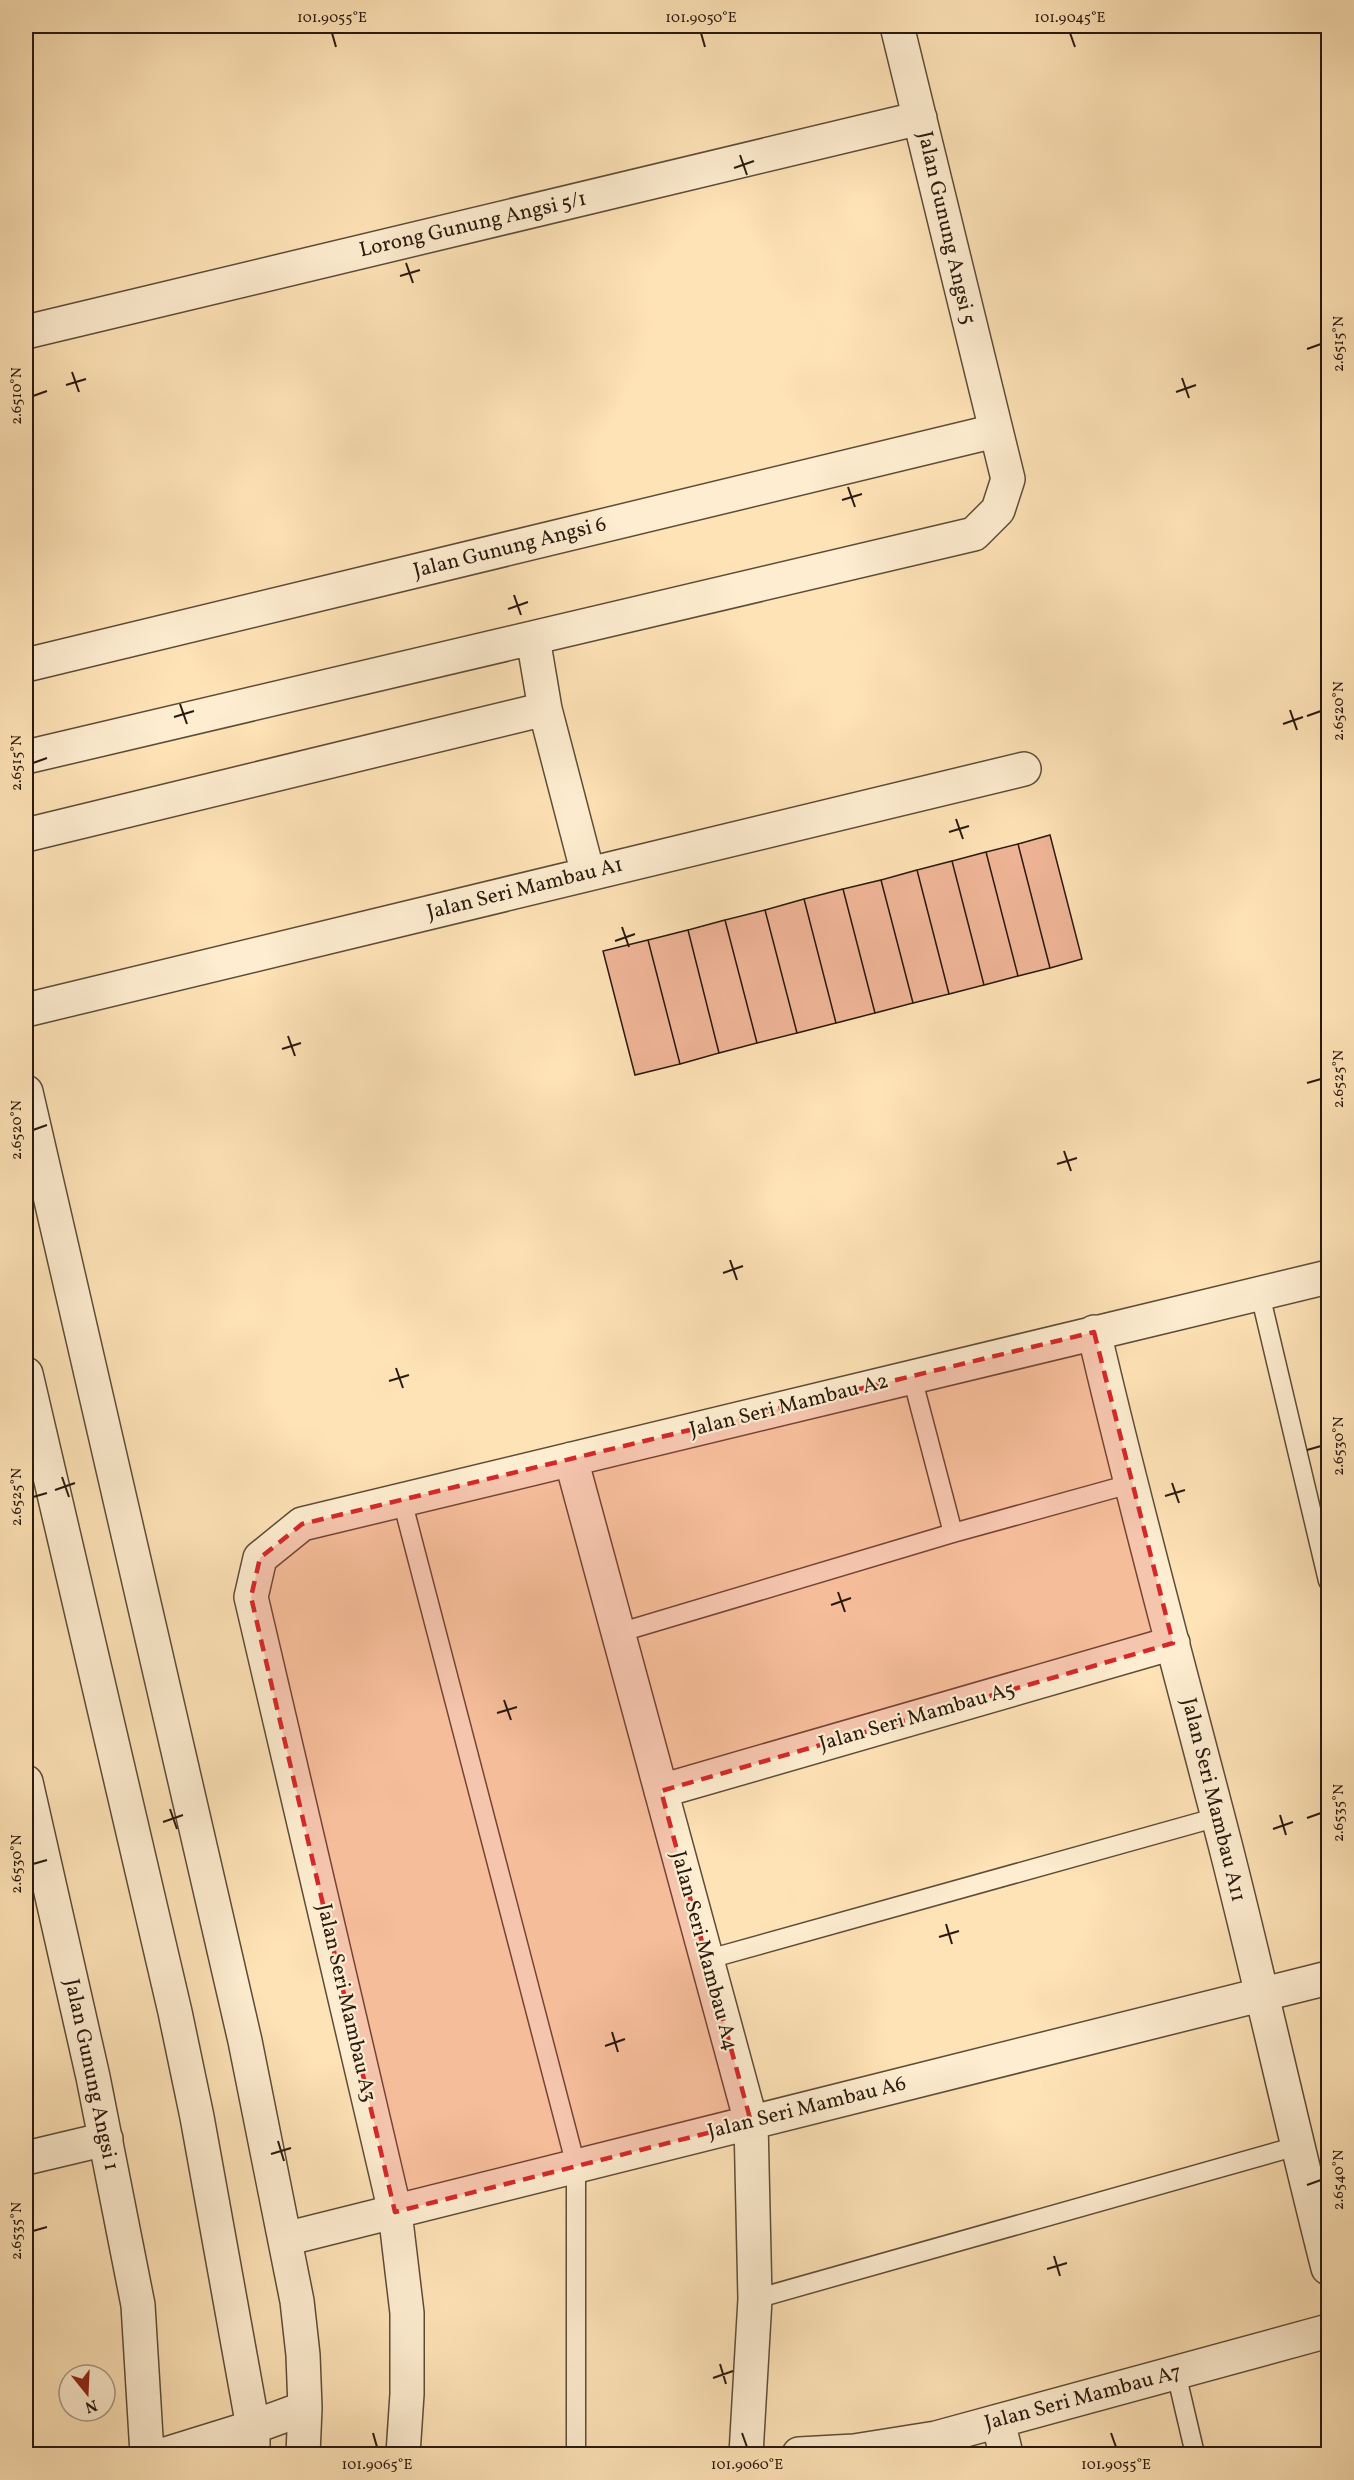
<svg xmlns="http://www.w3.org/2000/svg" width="1354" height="2480" font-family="Vollkorn,serif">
	<rect width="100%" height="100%" fill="#fee3b7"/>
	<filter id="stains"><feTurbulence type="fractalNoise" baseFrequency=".00333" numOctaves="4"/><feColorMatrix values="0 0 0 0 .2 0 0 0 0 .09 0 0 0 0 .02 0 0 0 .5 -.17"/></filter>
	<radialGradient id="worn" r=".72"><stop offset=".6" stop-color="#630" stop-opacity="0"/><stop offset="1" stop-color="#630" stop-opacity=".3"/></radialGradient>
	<path fill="#f0b598" stroke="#29190e" stroke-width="1.5" d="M1050,835L1082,959L1050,968L1018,844Z
		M1018,844L1050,968L1018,976L986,852Z
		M986,852L1018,976L984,985L952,861Z
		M952,861L984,985L949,994L917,870Z
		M917,870L949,994L913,1003L881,880Z
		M881,880L913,1003L875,1013L843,889Z
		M843,889L875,1013L836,1023L804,899Z
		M804,899L836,1023L797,1033L765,910Z
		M765,910L797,1033L757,1043L725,920Z
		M725,920L757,1043L719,1053L688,930Z
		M688,930L719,1053L680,1064L648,940Z
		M648,940L680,1064L635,1075L603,951Z"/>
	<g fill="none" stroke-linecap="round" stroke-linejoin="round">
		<g stroke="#5e4c38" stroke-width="21">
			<path id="lane" d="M1260,1294L1328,1581
				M912,1377L953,1533
				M402,1500L576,2166V2454
				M618,1633L953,1533L1130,1484
				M705,1960L1218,1817
				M755,2299L1297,2146
				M1176,2373L1195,2454"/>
		</g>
		<g stroke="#5e4c38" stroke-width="36">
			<path id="street" d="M26,332L920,118
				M26,665L995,431
				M545,709L588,874
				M26,757L974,534L998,510L1008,479L897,26
				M26,835L545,709L533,638
				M26,1010L1024,769
				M26,1092L245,2041L297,2301L303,2355L305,2408L253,2427L166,2454
				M1094,1332C1134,1504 1181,1674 1225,1844C1261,1985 1292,2127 1328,2268
				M26,1374L175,2012L197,2117L253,2427V2454
				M571,1459L751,2122L755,2299L746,2454
				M26,1782L93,2077L138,2305L147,2454
				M661,1791L1173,1643
				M26,2158L106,2139
				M285,2239L1328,1978
				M998,2421L1006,2454
				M303,2454L305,2408
				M403,2454L407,2394V2313L395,2212L251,1597L260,1558L302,1524L1328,1277
				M799,2454L854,2451L936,2438L1328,2331"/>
		</g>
		<use href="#lane" stroke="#feedd0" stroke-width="18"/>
		<use href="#street" stroke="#feedd0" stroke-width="33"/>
	</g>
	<path fill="#d62828" fill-opacity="0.2" stroke="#d62828" stroke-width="4.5" stroke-dasharray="12 8" stroke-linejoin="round" d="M1094,1332L1173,1643L661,1791L751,2122L395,2212L251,1597L260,1558L302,1524Z"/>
	<path fill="none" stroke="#29190e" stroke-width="2" d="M332,33L336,47M701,33L705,47M1070,33L1075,47M740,155L747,175M734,168L754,161M406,263L413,283M400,276L420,270M1307,349L1321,344M72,372L79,392M1182,378L1189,398M66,385L86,379M1176,392L1196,385M33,396L47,391M848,487L855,507M842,500L862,494M514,595L521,615M508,609L528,602M180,704L187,724M1290,710L1297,730M1307,716L1321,711M174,717L194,711M1283,724L1303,717M33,763L47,758M956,819L963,839M949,832L969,826M622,927L629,947M615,941L635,934M288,1036L295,1056M282,1049L301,1043M1307,1083L1321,1079M33,1130L47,1125M1064,1151L1071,1171M1057,1164L1077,1158M730,1260L737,1280M723,1273L743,1266M396,1368L403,1388M389,1381L409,1375M1307,1450L1321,1446M62,1477L69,1497M1172,1483L1179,1503M55,1490L75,1483M1165,1496L1185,1490M33,1497L47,1493M838,1592L845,1612M831,1605L851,1598M504,1700L511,1720M497,1713L517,1707M170,1809L177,1829M1280,1815L1286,1835M1307,1818L1321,1813M163,1822L183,1815M1273,1829L1293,1822M33,1864L47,1860M946,1924L952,1944M939,1937L959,1931M612,2032L618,2052M605,2046L625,2039M278,2141L284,2161M271,2154L291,2148M1307,2185L1321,2180M33,2231L47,2227M1054,2256L1060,2276M1047,2269L1067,2263M720,2364L726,2384M713,2378L733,2371M373,2433L377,2447M742,2433L747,2447M1111,2433L1116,2447"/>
	<g text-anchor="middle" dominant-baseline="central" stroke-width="4.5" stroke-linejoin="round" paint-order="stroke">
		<g font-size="21" fill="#29190e" stroke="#feedd0">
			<text transform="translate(473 225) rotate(-13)">Lorong Gunung Angsi 5/1</text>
			<text transform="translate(946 228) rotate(77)">Jalan Gunung Angsi 5</text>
			<text transform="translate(510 548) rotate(-14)">Jalan Gunung Angsi 6</text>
			<text transform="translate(525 889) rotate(-14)">Jalan Seri Mambau A1</text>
			<text transform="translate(789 1406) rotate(-14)">Jalan Seri Mambau A2</text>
			<text transform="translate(917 1717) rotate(-16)">Jalan Seri Mambau A5</text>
			<text transform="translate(1213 1800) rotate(76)">Jalan Seri Mambau A11</text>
			<text transform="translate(704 1951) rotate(75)">Jalan Seri Mambau A4</text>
			<text transform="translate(346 2003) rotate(77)">Jalan Seri Mambau A3</text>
			<text transform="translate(91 2075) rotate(78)">Jalan Gunung Angsi 1</text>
			<text transform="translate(807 2108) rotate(-14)">Jalan Seri Mambau A6</text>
			<text transform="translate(1083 2398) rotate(-15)">Jalan Seri Mambau A7</text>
		</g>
	</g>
	<rect width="1354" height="2480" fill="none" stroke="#fee3b7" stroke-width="66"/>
	<g transform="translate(87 2393) rotate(162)"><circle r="28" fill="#feedd0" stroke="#a99882" stroke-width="1.5"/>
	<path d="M0-4.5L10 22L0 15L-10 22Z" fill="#8f2418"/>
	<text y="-9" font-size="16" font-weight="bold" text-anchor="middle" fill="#29190e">N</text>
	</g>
	<rect x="33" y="33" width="1288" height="2414" fill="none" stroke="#29190e" stroke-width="2"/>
	<g font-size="15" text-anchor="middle" fill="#29190e">
		<text x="332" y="22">101.9055°E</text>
		<text x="701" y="22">101.9050°E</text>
		<text x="1070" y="22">101.9045°E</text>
		<text transform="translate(1338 344) rotate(-90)" y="5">2.6515°N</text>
		<text transform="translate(16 396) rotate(-90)" y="5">2.6510°N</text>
		<text transform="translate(1338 711) rotate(-90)" y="5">2.6520°N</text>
		<text transform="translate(16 763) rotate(-90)" y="5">2.6515°N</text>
		<text transform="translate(1338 1079) rotate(-90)" y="5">2.6525°N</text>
		<text transform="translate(16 1130) rotate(-90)" y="5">2.6520°N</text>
		<text transform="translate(1338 1446) rotate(-90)" y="5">2.6530°N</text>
		<text transform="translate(16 1497) rotate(-90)" y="5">2.6525°N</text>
		<text transform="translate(1338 1813) rotate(-90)" y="5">2.6535°N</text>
		<text transform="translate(16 1864) rotate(-90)" y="5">2.6530°N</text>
		<text transform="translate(1338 2180) rotate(-90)" y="5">2.6540°N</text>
		<text transform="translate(16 2231) rotate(-90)" y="5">2.6535°N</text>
		<text x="377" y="2469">101.9065°E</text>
		<text x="747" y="2469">101.9060°E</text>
		<text x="1116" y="2469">101.9055°E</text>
	</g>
	<rect width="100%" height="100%" filter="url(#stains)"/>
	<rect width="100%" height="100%" fill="url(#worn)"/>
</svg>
